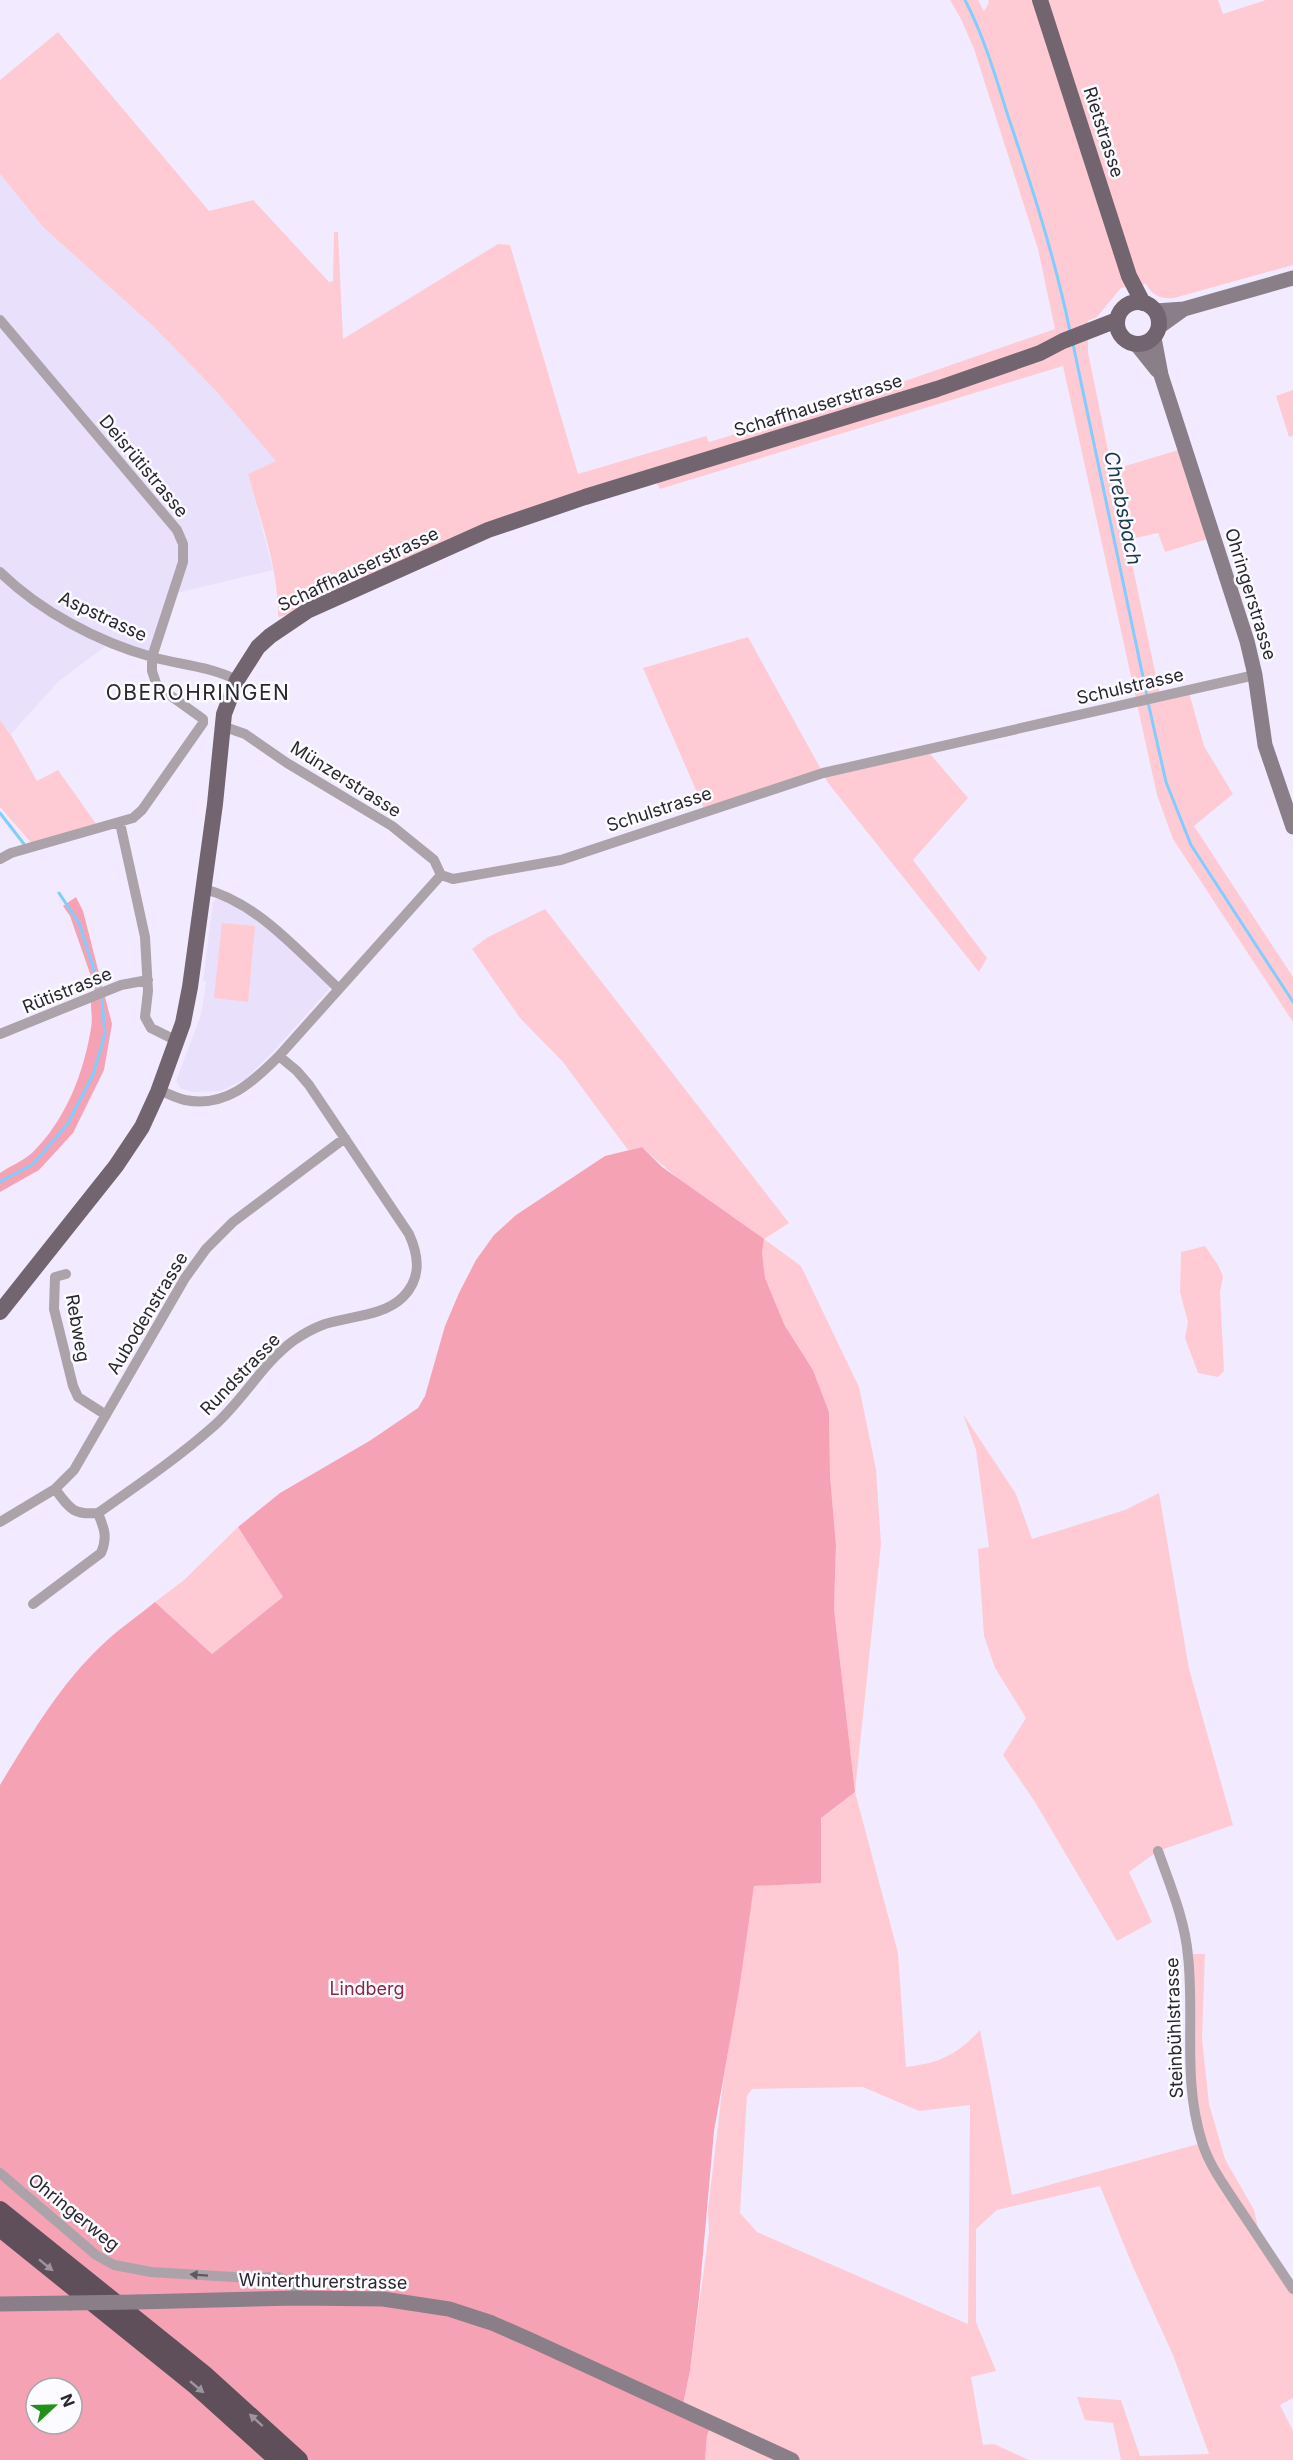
<svg xmlns="http://www.w3.org/2000/svg" width="1293" height="2460" font-family="Inter,sans-serif">
	<rect width="100%" height="100%" fill="#f2ebff"/>
	<path fill="#e9e0fb" d="M0,174L44,228L153,326L216,391L277,461L248,474L273,570L173,594L152,657L111,642L59,681L11,734L0,720Z
		M217,898L225,900L265,925L331,987L272,1053L245,1079L221,1091L192,1092L180,1088L176,1081L201,1015L206,982L203,980L213,902Z"/>
	<path fill="#fecbd5" fill-rule="evenodd" d="M950,0H978L984,11L989,3L988,0H1218L1223,14L1266,0H1293V265L1174,298C1160,299 1153,296 1146,284L1121,288L1097,317L1088,321V352L1112,470L1185,448L1214,537L1165,552L1158,533L1127,540L1160,695L1188,689L1204,746L1233,794L1194,826L1293,977V1022L1173,839L1157,795L1063,366L660,489L656,482L585,497L307,611L278,617C279,569 260,520 248,474L276,461L216,391L153,326L44,228L0,174V80L58,32L209,211L253,200L329,282L333,281L334,232H338L343,339L498,244L510,245L578,474L706,436L709,442L853,399L1055,329L1038,249L974,49L961,19Z
		M1293,390V435L1289,437L1276,396Z
		M748,637L823,773L925,748L968,798L913,860L987,958L979,972L828,783L823,773L705,811L643,668Z
		M0,720L11,735L37,781L58,770L99,828L34,846L0,807Z
		M545,909L789,1223L764,1239L801,1266L859,1387L876,1469L881,1544L855,1792L898,1953L906,2067C939,2063 957,2055 980,2030L1012,2195L1202,2143L1195,2113L1188,1954H1205L1202,2039L1209,2104L1225,2159L1254,2210L1261,2241L1293,2289V2398L1280,2405L1293,2431V2460H1121L1113,2423L1085,2420L1077,2397L1121,2400L1140,2456L1209,2454L1173,2355L1133,2267L1100,2186L997,2210L976,2229V2322L996,2371L971,2377L983,2445L994,2444L1029,2460H705L707,2435L682,2409L690,2371L709,2232L708,2210L723,2083L754,1886L820,1883L821,1818L855,1792L834,1609L836,1545L830,1476L829,1412L813,1370L785,1326L765,1278L762,1252L642,1147L628,1150L563,1062L520,1018L472,949L488,937ZM863,2087L919,2111L970,2105L968,2324L757,2232L740,2213L747,2096L752,2089Z
		M222,923L255,926L248,1002L214,998Z
		M1205,1246L1218,1265L1223,1276L1220,1292L1224,1371L1218,1377L1198,1373L1185,1338L1188,1322L1180,1292L1181,1252Z
		M963,1414L1016,1494L1032,1539L1125,1510L1159,1493L1189,1669L1233,1825L1158,1851L1129,1872L1152,1922L1117,1941L1035,1802L1003,1755L1026,1718L995,1668L984,1636L978,1549L989,1547L976,1450Z
		M238,1527L284,1597L212,1654L155,1602L184,1580Z"/>
	<path fill="#f6a2b5" fill-rule="evenodd" d="M76,897L83,911L112,1024L104,1070L73,1133L39,1170L0,1192V1173C10,1166 23,1161 32,1153C65,1121 84,1073 91,1028C94,1012 87,1004 95,988L70,916L63,906Z
		M642,1147L662,1167L764,1239L762,1252L765,1278L785,1326L813,1370L829,1412L830,1476L836,1545L834,1609L855,1792L821,1818V1883L754,1886L739,1990L714,2131L699,2298L690,2371L682,2409L712,2423L707,2435L705,2460H0V1785C28,1739 61,1683 101,1646C117,1630 137,1617 155,1602L212,1654L283,1597L238,1527L280,1493L371,1440L418,1408L425,1396L445,1326L459,1293L476,1260L494,1235L516,1215L605,1156ZM36,2388H72V2424H36Z"/>
	<g fill="none" stroke-linecap="round" stroke-linejoin="round">
		<path stroke="#81cdfd" stroke-width="3" d="M965,0C985,39 995,75 1008,116C1032,187 1055,258 1070,331
			M1073,344L1147,696
			M1148,702L1166,782L1191,845L1293,1002
			M0,813L24,844
			M59,893L79,923L100,989
			M0,1182L33,1164L67,1125L93,1075L105,1034L102,1000"/>
		<path stroke="#aba3a9" stroke-width="10" d="M0,320L177,530L183,544V562L152,657V671L157,686L203,719V723L142,810L133,818L11,853L0,859
			M0,572C40,611 98,642 152,657C181,665 209,666 237,680
			M222,726L245,734L287,763L392,826L434,860L441,875
			M120,823L145,937L148,991L145,1017L151,1028L177,1041
			M204,889C257,902 299,952 338,988
			M0,1034L121,985L148,980
			M159,1090C167,1093 176,1098 185,1100C226,1108 253,1082 279,1056L441,875L453,879L561,860L823,773L1255,675
			M66,1274L55,1277L54,1309L73,1386L78,1397L106,1415
			M55,1489C70,1509 73,1515 98,1513C138,1485 179,1457 215,1425C244,1399 262,1364 293,1341C303,1334 314,1328 325,1324C350,1316 384,1316 403,1297C422,1278 419,1256 409,1234L309,1085L297,1071L279,1056
			M0,1522L55,1489L74,1470L185,1278L206,1249L233,1222L345,1138
			M33,1604L101,1553C108,1537 104,1528 98,1513
			M1158,1851C1170,1885 1185,1920 1188,1956C1195,2019 1182,2079 1202,2142C1209,2165 1224,2185 1237,2205C1256,2233 1274,2261 1293,2289
			M0,2173L96,2255L114,2265L151,2272L250,2278L278,2277L295,2283L296,2298"/>
		<path stroke="#8a7f88" stroke-width="15" d="M1156,311L1184,309L1293,278
			M1159,327L1184,309
			M1154,338L1161,375L1247,641L1255,675L1265,745L1293,827
			M1137,345L1157,370
			M137,2302L296,2298L383,2299L449,2309L492,2323L533,2341L792,2460
			M0,2304L70,2303"/>
		<path stroke="#736570" stroke-width="16" d="M1040,0L1129,276L1143,303
			M1117 323a21 21 0 1 1 42 0a21 21 0 1 1-42 0Z
			M0,1312L116,1166L142,1127L158,1092L183,1023L190,987L215,804L224,714L237,680L258,647L270,636L307,611L488,530L585,497L937,389L1040,353L1063,341L1117,320"/>
		<path stroke="#5f4f5b" stroke-width="18" d="M0,2210L204,2374L299,2460
			M0,2228L196,2386L278,2460"/>
		<path stroke="#8a7f88" stroke-width="15" d="M70,2303L137,2302"/>
	</g>
	<defs><path id="oneway-solid" d="M-6-.8H1V-3.2L6.5 0L1 3.2V.8H-6Z" transform="scale(1.5)"/></defs>
	<g fill="#9e949d">
		<use href="#oneway-solid" transform="translate(46 2265) rotate(39)"/>
		<use href="#oneway-solid" transform="translate(197 2387) rotate(40)"/>
		<use href="#oneway-solid" transform="translate(256 2420) rotate(-138)"/>
	</g>
	<use fill="#5e5960" href="#oneway-solid" transform="translate(199 2275) rotate(-176)"/>
	<g text-anchor="middle" dominant-baseline="central" stroke-width="5" stroke-linejoin="round" paint-order="stroke">
		<g font-size="18" fill="#2a282f" stroke="#fcfbff">
			<text transform="translate(1104 132) rotate(72)">Rietstrasse</text>
			<text transform="translate(818 405) rotate(-17)">Schaffhauserstrasse</text>
			<text transform="translate(144 466) rotate(50)">Deisrütistrasse</text>
			<text transform="translate(358 569) rotate(-25)">Schaffhauserstrasse</text>
			<text transform="translate(1251 594) rotate(73)">Ohringerstrasse</text>
			<text transform="translate(103 616) rotate(25)">Aspstrasse</text>
			<text transform="translate(1130 686) rotate(-13)">Schulstrasse</text>
			<text transform="translate(346 779) rotate(32)">Münzerstrasse</text>
			<text transform="translate(659 809) rotate(-18)">Schulstrasse</text>
			<text transform="translate(67 990) rotate(-22)">Rütistrasse</text>
			<text transform="translate(147 1313) rotate(-59)">Aubodenstrasse</text>
			<text transform="translate(78 1328) rotate(80)">Rebweg</text>
			<text transform="translate(240 1374) rotate(-46)">Rundstrasse</text>
			<text transform="translate(1174 2028) rotate(-92)">Steinbühlstrasse</text>
			<text transform="translate(74 2212) rotate(39)">Ohringerweg</text>
			<text transform="translate(323 2281) rotate(1)">Winterthurerstrasse</text>
		</g>
		<g font-size="18" fill="#872746" stroke="#fcfbff">
			<text x="367" y="1988">Lindberg</text>
		</g>
		<g font-size="20" font-style="italic" fill="#193a4e" stroke="#fcfbff">
			<text transform="translate(1123 508) rotate(78)">Chrebsbach</text>
		</g>
		<g font-size="21" letter-spacing="1.5" fill="#2a282f" stroke="#fcfbff">
			<text x="198" y="692">OBEROHRINGEN</text>
		</g>
	</g>
	<g transform="translate(54 2406) rotate(68)"><circle r="28" fill="#fcfbff" stroke="#a8a7ac" stroke-width="1.5"/>
	<path d="M0-4.5L10 22L0 15L-10 22Z" fill="#229119"/>
	<text y="-9" font-size="16" font-weight="bold" text-anchor="middle" fill="#2a282f">N</text>
	</g>
</svg>
